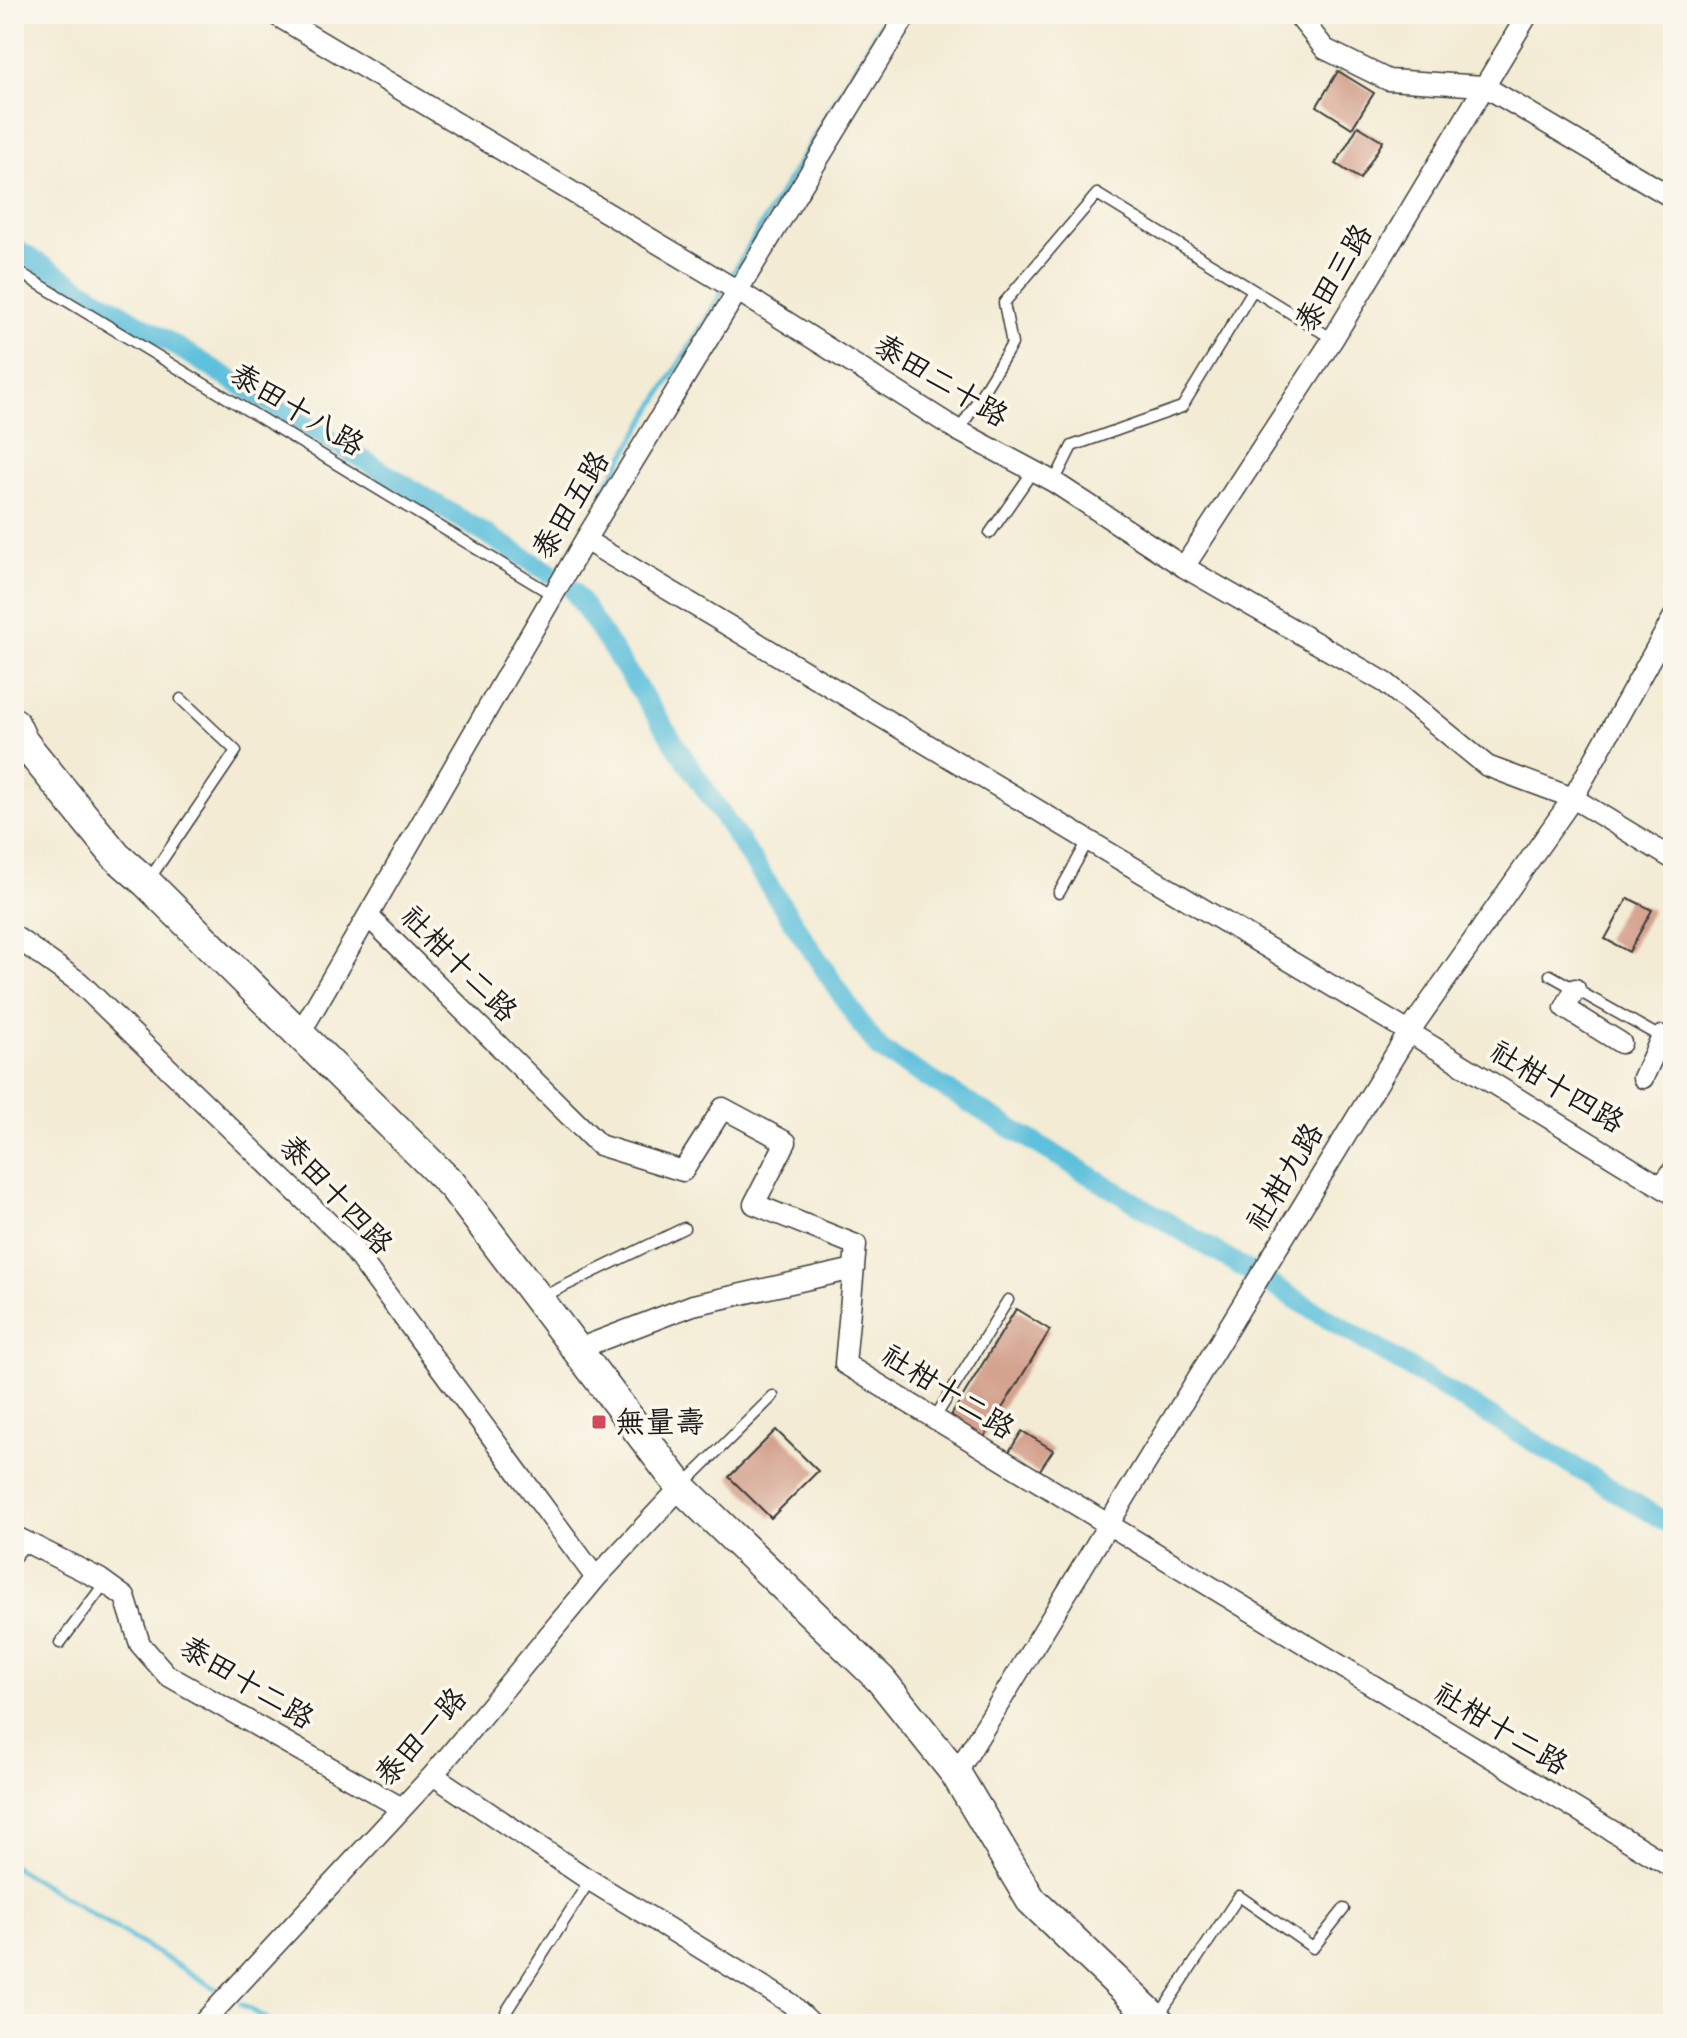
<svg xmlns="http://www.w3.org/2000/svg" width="1687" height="2038" font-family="'Comic Neue','LXGW WenKai TC',sans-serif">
	<rect width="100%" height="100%" fill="#fbf7ec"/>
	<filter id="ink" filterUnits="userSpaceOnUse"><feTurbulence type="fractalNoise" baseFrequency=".0125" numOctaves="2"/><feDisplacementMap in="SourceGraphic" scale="16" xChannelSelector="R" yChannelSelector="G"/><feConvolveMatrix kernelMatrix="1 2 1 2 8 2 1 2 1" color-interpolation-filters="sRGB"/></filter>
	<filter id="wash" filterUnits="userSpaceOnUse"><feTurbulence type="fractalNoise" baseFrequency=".006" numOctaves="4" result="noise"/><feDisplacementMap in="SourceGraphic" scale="32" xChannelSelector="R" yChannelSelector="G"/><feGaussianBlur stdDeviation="1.8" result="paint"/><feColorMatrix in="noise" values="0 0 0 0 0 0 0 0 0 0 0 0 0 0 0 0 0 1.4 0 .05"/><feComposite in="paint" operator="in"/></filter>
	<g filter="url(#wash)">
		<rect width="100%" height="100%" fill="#f3ebd4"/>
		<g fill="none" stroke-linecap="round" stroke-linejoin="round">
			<path stroke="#5dc0dc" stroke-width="5" d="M728,281L887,14
				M603,491L723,290
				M14,1867L215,1988
				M241,2004L275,2024"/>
			<path stroke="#5dc0dc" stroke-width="20" d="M14,248L555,576
				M573,590L864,1029L881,1050L1673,1526"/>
		</g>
		<g id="blocks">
			<path fill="#d4a38f" d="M1338,71L1374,93L1352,128L1317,106Z
				M1358,126L1383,141L1360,179L1336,164Z
				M1628,898L1652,910L1629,952L1605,939Z
				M1016,1309L1050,1330L982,1441L953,1424L952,1414Z
				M776,1430L818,1471L771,1518L729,1477Z
				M1022,1431L1053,1450L1038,1473L1007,1455Z"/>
		</g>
	</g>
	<g filter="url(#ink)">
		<use href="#blocks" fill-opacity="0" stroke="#3c3b38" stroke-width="2"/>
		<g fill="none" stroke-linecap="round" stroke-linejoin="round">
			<g stroke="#3c3b38" stroke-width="13">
				<path id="lane" d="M14,269L553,595
					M959,431L1012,344L1004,303L1097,194L1333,339
					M1054,482L1072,446L1182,407L1253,290
					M990,533L1033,471
					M14,776L22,747
					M148,881L236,751L181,699
					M1059,893L1088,841
					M1550,975L1673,1044
					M1657,1184L1673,1162
					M542,1297L684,1228
					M934,1419L1008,1300
					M683,1485L773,1396
					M14,1558L26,1544
					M60,1643L105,1583
					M1158,2017L1239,1896L1313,1948L1344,1909
					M508,2024L506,2012L590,1880"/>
			</g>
			<g stroke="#3c3b38" stroke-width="23">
				<path id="street" d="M274,14L738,291L959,431L1054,482L1184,567L1386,683L1487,766L1573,798L1673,859
					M1297,14L1325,49L1388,80L1484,86L1673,198
					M585,540L1409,1032L1673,1194
					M1184,567L1333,339L1528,14
					M368,916L599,1145L683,1171L723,1108L786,1142L754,1204L856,1245L845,1364L1673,1868
					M14,936L79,982L347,1241L596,1578
					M1575,989L1565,1008L1621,1043
					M299,1035L585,540L907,14
					M1643,1078L1662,1036
					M575,1350L693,1305L854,1269
					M14,1536L100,1579L125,1597L140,1644L167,1675L400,1807
					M956,1774L1409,1032L1573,798L1673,618
					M433,1775L583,1876L790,2003L812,2024
					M202,2024L433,1775L596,1578L681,1487"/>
			</g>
			<g stroke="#3c3b38" stroke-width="33">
				<path id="secondary" d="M14,723L23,742L116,856L147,883L453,1186L681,1487L881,1680L956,1774L1031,1900L1161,2024"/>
			</g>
			<use href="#lane" stroke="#fff" stroke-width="10"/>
			<use href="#street" stroke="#fff" stroke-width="20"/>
			<use href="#secondary" stroke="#fff" stroke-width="30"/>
		</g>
	</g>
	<rect fill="#d1495b" stroke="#fbf7ec" stroke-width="3" x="591" y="1414" width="16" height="16" rx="4"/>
	<g text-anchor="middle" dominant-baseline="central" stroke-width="7" stroke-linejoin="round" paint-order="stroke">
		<g font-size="30" fill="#1c1c1c" stroke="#fbf7ec">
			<text transform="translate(1334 278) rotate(-59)">泰田三路</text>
			<text transform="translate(941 381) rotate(31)">泰田二十路</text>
			<text transform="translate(297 410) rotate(31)">泰田十八路</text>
			<text transform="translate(571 505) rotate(-59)">泰田五路</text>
			<text transform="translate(459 964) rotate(45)">社柑十二路</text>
			<text transform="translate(1557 1087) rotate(31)">社柑十四路</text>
			<text transform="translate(1285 1177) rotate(-59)">社柑九路</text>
			<text transform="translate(336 1195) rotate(47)">泰田十四路</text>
			<text transform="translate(948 1392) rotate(32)">社柑十二路</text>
			<text transform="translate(247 1683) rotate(31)">泰田十二路</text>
			<text transform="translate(1501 1729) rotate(31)">社柑十二路</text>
			<text transform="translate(421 1737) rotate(-48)">泰田一路</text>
		</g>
		<g font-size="30" fill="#1c1c1c" stroke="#fbf7ec" text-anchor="start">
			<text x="615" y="1422">無量壽</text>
		</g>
	</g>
	<rect width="1687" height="2038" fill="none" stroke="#fbf7ec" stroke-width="48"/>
</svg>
